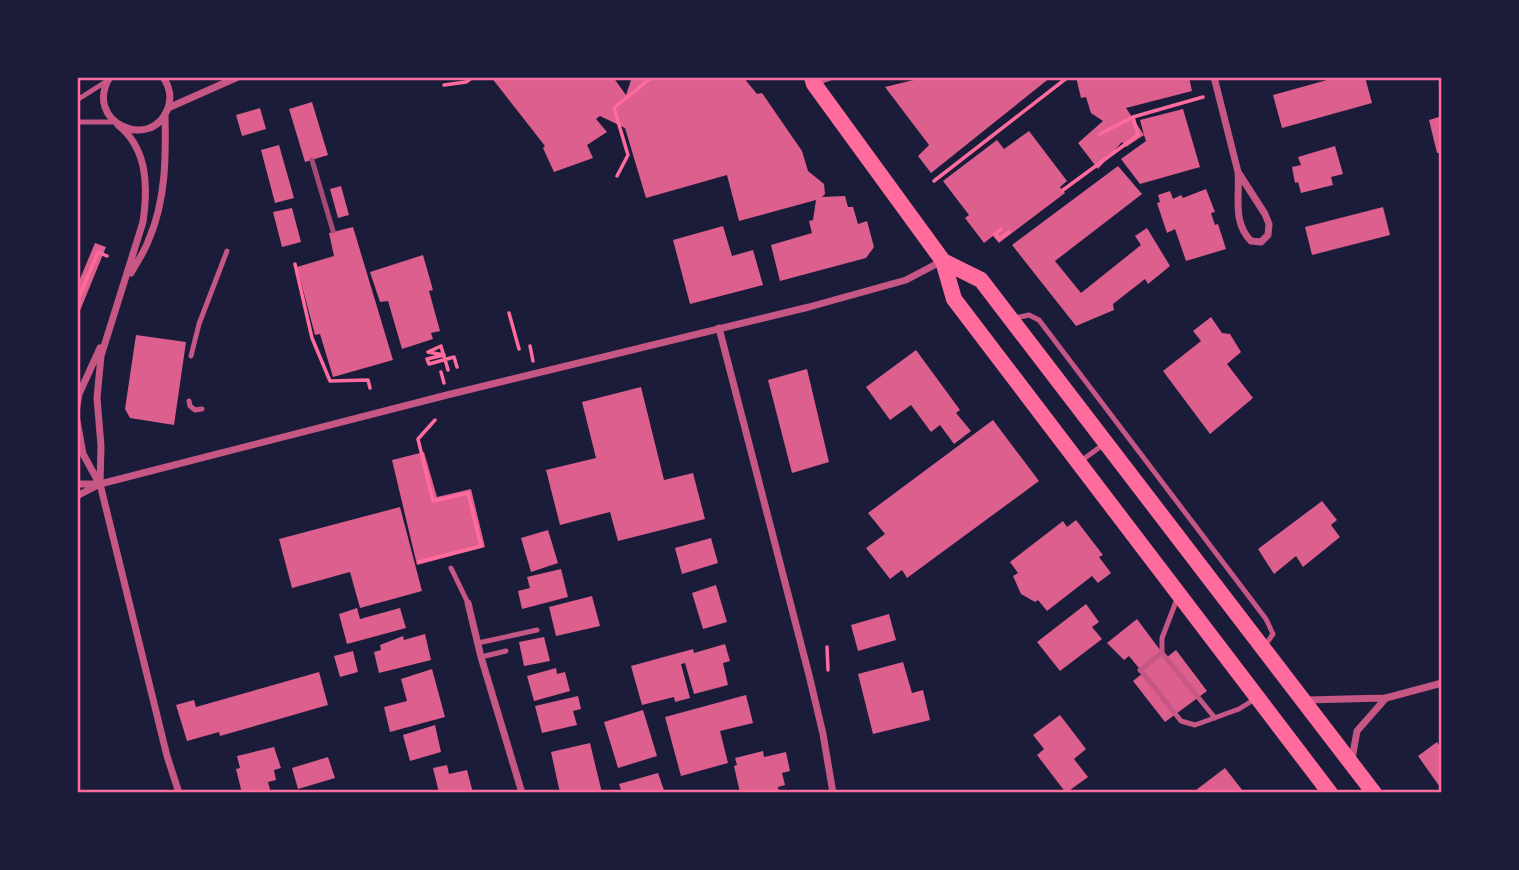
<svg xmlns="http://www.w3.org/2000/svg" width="1519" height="870" font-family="'PT Sans Narrow',sans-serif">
	<rect width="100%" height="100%" fill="#1b1b3a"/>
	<path fill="#dd5f8e" d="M491,77H613L626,95L632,77H743L757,94L762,93L802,151L808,171L824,184L825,194L822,197L845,196L848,207H853L858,224L867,221L874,247L866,258L780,281L771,245L812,233L809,221L813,220L816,200L739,221L727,175L646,198L625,128L600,116L596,119L607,132L587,145L593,158L554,172L543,148L545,146Z
		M926,77H1051L931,173L918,156L929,145L885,87Z
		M1076,77H1189L1192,91L1126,108L1144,135L1140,120L1183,109L1200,167L1140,184L1121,159L1146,141L1144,135L1126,147L1122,142L1098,169L1078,143L1103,121L1091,113L1086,97L1081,98Z
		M1338,77H1365L1372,103L1282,128L1273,95Z
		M312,102L328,155L305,162L289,109Z
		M260,108L266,129L242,136L236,115Z
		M1442,116V152L1437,153L1429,120Z
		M1029,131L1067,181L1060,187L1065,193L999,243L993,236L984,243L965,218L969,215L943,181L997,140L1004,149Z
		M279,145L294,198L275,203L261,150Z
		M1335,146L1343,174L1331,177L1333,185L1301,193L1298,182L1295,183L1292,167L1301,165L1298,157Z
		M1118,166L1142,194L1055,261L1081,293L1141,245L1135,236L1147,228L1170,266L1148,284L1145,279L1113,304L1114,310L1076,326L1012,245Z
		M341,186L349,215L338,218L330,189Z
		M1206,189L1215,212L1211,213L1215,225L1218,224L1226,249L1186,261L1175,229L1167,233L1157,203L1160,202L1158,195L1170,191L1173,199L1181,195L1183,198Z
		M1383,207L1390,235L1312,255L1305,227Z
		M292,208L301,242L282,247L273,212Z
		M723,226L732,256L753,250L763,285L690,304L673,240Z
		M353,227L393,360L333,377L320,334L315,335L297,267L334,256L329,233Z
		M95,243L106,247L77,318V286Z
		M423,255L433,290L429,291L440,331L431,333L433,339L402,349L388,301L380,302L370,272Z
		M1211,317L1222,333L1230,334L1241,352L1227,364L1253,398L1210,434L1163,371L1201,341L1193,331Z
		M136,335L186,342L174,425L130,418L125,409Z
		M916,350L960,410L956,413L971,431L954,444L940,425L931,432L911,405L890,420L866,387Z
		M807,369L829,462L792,473L768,380Z
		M641,387L664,480L693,473L705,519L618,541L610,512L560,525L546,470L596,458L582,402Z
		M993,420L1039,481L907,578L902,570L890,579L866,548L885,534L868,513Z
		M424,452L437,497L471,489L485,547L417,565L392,460Z
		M1322,501L1337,520L1331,525L1340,537L1303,567L1296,556L1274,574L1258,549Z
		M400,507L422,591L360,608L350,572L292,588L279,539Z
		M1076,520L1103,555L1099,557L1111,573L1098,583L1092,576L1047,611L1038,600L1035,602L1021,594L1013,576L1018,573L1010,562L1063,521L1067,527Z
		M548,530L558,563L531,572L521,538Z
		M711,538L718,563L682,574L675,548Z
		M561,569L568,597L522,609L518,591L530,588L527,577Z
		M716,585L727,622L703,629L692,593Z
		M592,596L600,626L556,636L549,607Z
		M1086,604L1099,622L1092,627L1102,639L1060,671L1037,642Z
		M357,608L360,619L400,608L406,628L347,644L339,614Z
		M889,614L896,640L858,651L851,625Z
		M1137,619L1166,658L1176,650L1207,691L1165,722L1133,681L1143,673L1129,656L1124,660L1107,643Z
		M425,634L431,660L379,673L374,652L381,650L380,645L403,636L404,640Z
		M544,637L550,661L524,666L519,642Z
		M725,644L730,661L723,663L728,685L694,694L685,663L681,664L690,698L675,702L674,697L642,705L631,666L693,649L694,653Z
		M353,651L358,672L340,677L334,656Z
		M903,662L912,693L923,690L930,720L873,734L858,674Z
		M556,668L557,674L565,672L570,691L534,701L527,676Z
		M432,669L445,717L390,732L384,707L407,701L401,679Z
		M319,672L328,705L220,736L219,732L187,741L176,705L194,700L196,707Z
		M746,695L753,723L720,731L728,763L681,776L665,717Z
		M578,696L581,709L573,711L577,725L542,733L535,706Z
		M643,710L657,756L618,768L604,722Z
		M1060,715L1086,749L1074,759L1088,777L1066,793L1037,755L1044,749L1033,735Z
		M435,725L441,752L410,761L403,735Z
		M1437,742L1442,750V790L1418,756Z
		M590,743L602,793H560L551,752Z
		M274,747L281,768L274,770L276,780L268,782L271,793H242L236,769L240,768L237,756Z
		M763,751L764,757L786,752L790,771L782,773L785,785L778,787L779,793H740L734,766L737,765L735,758Z
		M328,757L335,778L298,789L292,768Z
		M447,765L449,774L467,770L473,793H439L433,768Z
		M1225,768L1243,791L1195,793L1196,790Z
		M658,773L665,793H622L619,784Z"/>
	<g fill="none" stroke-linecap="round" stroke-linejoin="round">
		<path stroke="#ff6b9d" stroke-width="3.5" d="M444,85L466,82L473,77
			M1100,134L1133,117
			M617,176L628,155L614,108L652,77
			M934,181L1068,77
			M1063,190L1138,135L1133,117L1203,97
			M1001,229L995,234L999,239L1009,232
			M295,264L312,338L330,381L368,380L370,388
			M77,302L98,252L107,256
			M509,313L519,349
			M530,346L533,361
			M448,370C446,362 443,354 441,346L428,352L444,355L427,359L429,364L454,357L457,367
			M441,372L444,383
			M419,562L481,546L468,493L433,501L418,439L435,420
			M827,647L828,670"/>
		<path stroke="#c65784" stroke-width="5" d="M77,100L107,81
			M77,122H114
			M1015,318L1029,315L1039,320L1266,619L1273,634L1264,647
			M191,356L199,324L227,251
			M189,401L190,406L195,410L202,409
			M1081,461L1104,444
			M451,568L468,603
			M1177,599L1162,638V653L1140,670L1143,673L1181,721L1195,725L1239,709L1255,699
			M478,643L537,630
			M1162,653L1215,718
			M481,657L506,651"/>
		<path stroke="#c65784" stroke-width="7" d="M110,77C82,122 152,153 168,108C172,97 169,86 163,77
			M1214,77L1238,172L1265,214L1269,224L1268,235L1261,242L1251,241C1232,222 1240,195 1238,172
			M814,83L830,77
			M168,108L238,77
			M118,125C148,149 148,187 143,222L101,356L97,398L101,446L100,484L167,756L179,793
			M131,273C137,262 145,251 149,239C166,200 166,156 165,114
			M719,328L809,675L823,734L833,793
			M77,406L79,394L100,348
			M77,421L83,454L99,483
			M77,484H100L447,395L809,307L906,280L942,261
			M77,496L96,486
			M468,603L481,657L522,793
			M1306,700L1386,698L1442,683
			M1352,759L1357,731L1386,698"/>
		<path stroke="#ff6b9d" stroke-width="16" d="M812,77L814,84L943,261L954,299L1330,793
			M943,261L981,280L1374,793"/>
		<path stroke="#a44b75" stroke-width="5" d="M312,160L333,231"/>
	</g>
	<rect width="1519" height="870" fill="none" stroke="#1b1b3a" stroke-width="158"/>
	<rect x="79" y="79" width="1361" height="712" fill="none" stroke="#ff6b9d" stroke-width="2.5"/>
</svg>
